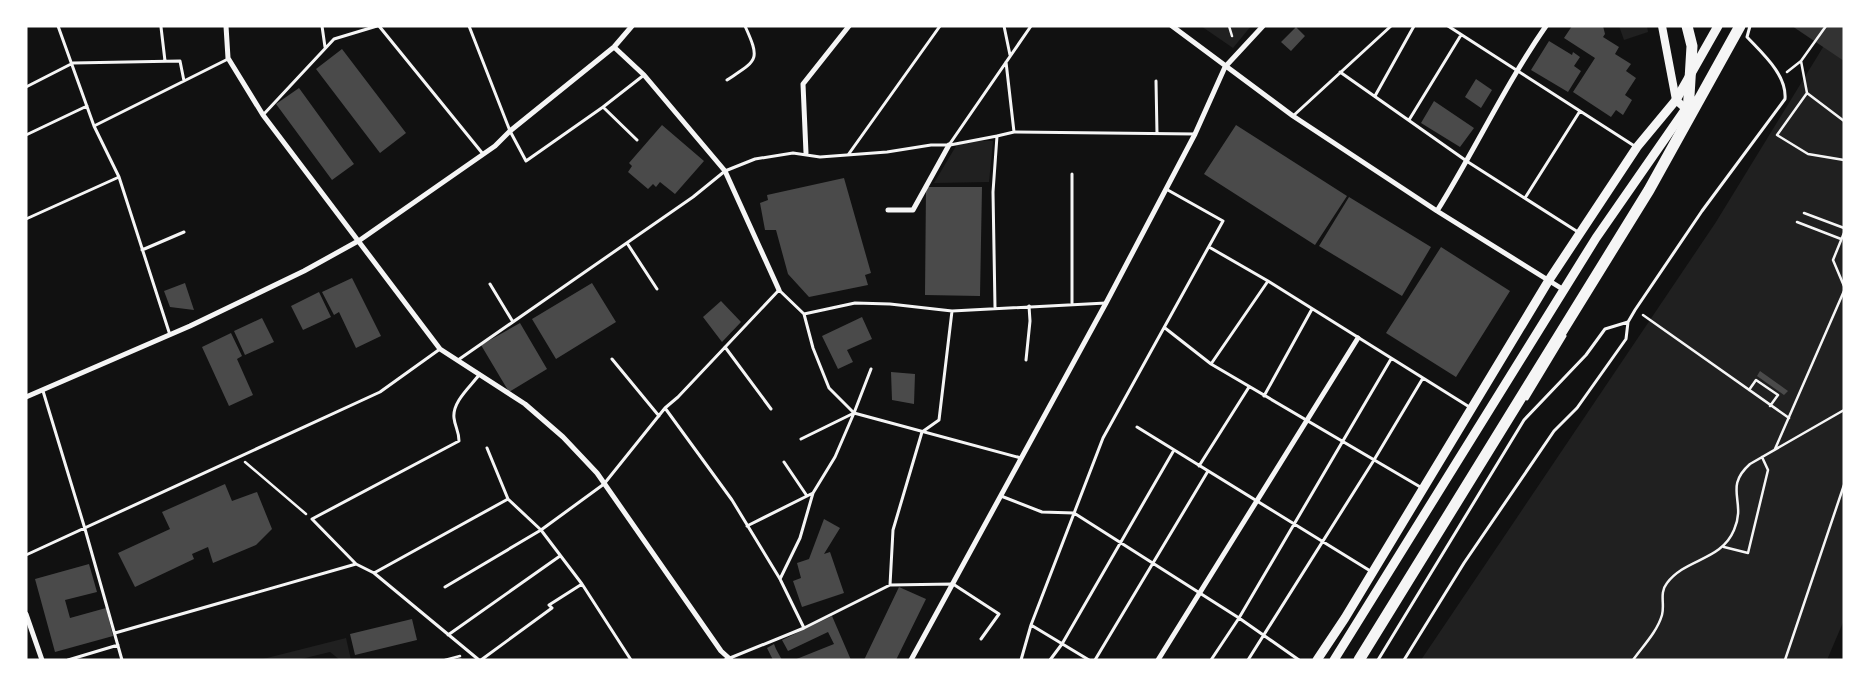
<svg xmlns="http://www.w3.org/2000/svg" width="1870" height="686" font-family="'Source Sans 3',sans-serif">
	<rect width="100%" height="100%" fill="#111"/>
	<path fill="#202020" d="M1201,26H1251L1233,48Z
		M1619,26H1647L1648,32L1624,40Z
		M1836,26H1844V620L1827,660H1421L1716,222Z
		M959,141H993L989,182L934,183Z
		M346,638L351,660H340L330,652L297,660H259Z"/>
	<path fill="#333" d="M1792,26H1844V61Z"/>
	<path fill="#4a4a4a" d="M1572,26H1603L1605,34L1603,37L1619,47L1615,54L1631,64L1626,71L1636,78L1625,95L1632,100L1623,115L1616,110L1611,117L1573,92L1595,58L1564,38Z
		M1296,27L1305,36L1291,51L1281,42Z
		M1549,41L1572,55L1573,52L1580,57L1574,66L1581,71L1568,92L1531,70Z
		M342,49L406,133L380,153L316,69Z
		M1476,79L1492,90L1481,108L1465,97Z
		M299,88L354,164L332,180L276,104Z
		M1434,101L1474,128L1460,147L1421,123Z
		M662,125L704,161L675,194L660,182L656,187L653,184L648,189L628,172L632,166L629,163Z
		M1236,125L1347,196L1315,245L1204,174Z
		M844,178L871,273L865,275L868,285L809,297L788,274L776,230H765L760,203L768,200L767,195Z
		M926,187H982L980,296L925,295Z
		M1349,197L1431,247L1402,296L1319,246Z
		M1441,247L1510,291L1456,377L1386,333Z
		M352,278L381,336L356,348L339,312L334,315L322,292Z
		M185,283L194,310L170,307L164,291Z
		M592,283L616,322L556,359L532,319Z
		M319,292L331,317L303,330L291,306Z
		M721,301L741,322L722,342L703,317Z
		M862,317L872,339L847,350L853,362L838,369L822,336Z
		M262,318L274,342L245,355L234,331Z
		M520,323L547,369L509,392L481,345Z
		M231,333L242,356L237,359L253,395L229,406L202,347Z
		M1760,371L1788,391L1784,395L1757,376Z
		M891,372L915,374L914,404L892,400Z
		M225,484L232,501L257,492L272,529L256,545L213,563L208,547L192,554L194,559L135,587L118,553L170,529L162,512Z
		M824,519L840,528L824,554L830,552L844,593L802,607L793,581L801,578L797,563L809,559Z
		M89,564L97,592L65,600L70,618L106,608L113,636L55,652L35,579Z
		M899,587L926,599L896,660H864Z
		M832,616L851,660H794L834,644L828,632L788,651L782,640Z
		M412,619L417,640L355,655L350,634Z
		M774,644L776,649L782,660H773L767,648Z"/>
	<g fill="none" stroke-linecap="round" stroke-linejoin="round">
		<path stroke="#f5f5f5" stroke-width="2.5" d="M1229,26L1232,36
			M1801,61L1807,93
			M1787,72L1801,61L1826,26
			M1844,121L1807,93L1777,135L1808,154L1844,160
			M1804,213L1844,228
			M1797,222L1841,239
			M1844,233L1833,260L1844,286
			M1643,315L1789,418
			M1749,390L1756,380L1778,395L1770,406
			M1775,449L1844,291
			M245,462L306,514
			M1724,547L1748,553L1768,470L1762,457
			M445,660L460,656
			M458,660H461
			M1633,660C1643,646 1657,632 1662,615C1665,604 1659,593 1667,583C1686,558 1721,561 1734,530C1747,501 1723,488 1750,464L1844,410
			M1785,660L1844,485"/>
		<path stroke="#f5f5f5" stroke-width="3" d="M58,26L94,126L119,177L170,335
			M322,26L325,47
			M379,26L483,154
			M469,26L510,131L526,161L603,107
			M1004,26L1010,55
			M1448,26L1636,147
			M161,27L165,61
			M1006,62L1014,132
			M1340,72L1468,162L1578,232
			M727,80C757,60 761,61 745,26
			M1156,81L1157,134
			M26,87L73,63L180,61L184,81
			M1375,96L1414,26
			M263,115L334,39L377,26
			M1293,116L1391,26
			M1409,120L1461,35
			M94,126L228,59
			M26,135L87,106
			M997,136L1014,132L1195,134
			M637,140L603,107L644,75
			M950,145L997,136L993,192L995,307
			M848,155L940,26
			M1525,198L1580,111
			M26,219L119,177
			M627,243L657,289
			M1209,247L1268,281L1471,408
			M142,250L184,232
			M490,284L513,322
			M1072,303V174
			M804,314L813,348L829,388L854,413
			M1165,328L1211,364L1422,488
			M725,347L771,409
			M612,359L659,416
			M458,360L693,197L725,171L755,159L793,153L820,157L887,152L931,145H949L1031,26
			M1026,360L1030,321L1029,306
			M1211,364L1268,281
			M43,391L85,529L122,660
			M1264,396L1312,309
			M1527,399L1565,336
			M665,408L732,500L780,579L804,628
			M854,413L871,369
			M1137,427L1372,572
			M801,439L854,413
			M487,448L508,499L541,530L582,584L631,660
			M784,462L807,496
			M1199,466L1249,387
			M1001,496L1042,512L1074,513
			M1074,513L1239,618L1299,660
			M747,526L813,493L835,457L854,413L1021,458
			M26,555L380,392L440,349
			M374,573L508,499
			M780,579L800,538L813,493
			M890,585L893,530L922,432L939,420L952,311
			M445,587L541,530L604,484L665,408L678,397L779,290L804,314L855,303L890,304L952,311L1106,303
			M1031,625L1089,660
			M115,633L356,564
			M448,635L560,556
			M68,660L118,645
			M479,660L374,573L356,564L312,519L459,441C459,431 455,427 454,418C452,402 470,387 479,375
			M481,660L552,608L549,605L582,584
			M725,660L804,628L890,585L953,584L999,614L981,639
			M1021,660L1031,625L1103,438L1223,221L1166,189
			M1050,660L1062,644L1174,450
			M1095,660L1208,471
			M1211,660L1239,618L1391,359
			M1248,660L1374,460L1423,378
			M1378,660L1524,420L1586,355L1605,329L1628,322
			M1404,660L1464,563L1554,431L1577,408L1626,339L1628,322L1635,310L1702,211L1785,99C1787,75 1763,54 1747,37L1750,26"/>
		<path stroke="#f5f5f5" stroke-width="5" d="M226,26L228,58L263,115L440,349L525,404L563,437L597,473L721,651L731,660
			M1172,26L1293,116L1437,211L1564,290
			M614,47L644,75L725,171L779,290
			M806,153L803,84L849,26
			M888,210H913L949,145
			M1437,211C1475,150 1505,85 1546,26
			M26,397L190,326L304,271L360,240L495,146L510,131L614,47L632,26
			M26,614L42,660
			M911,660L1106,303L1195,134L1225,67L1263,26
			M1158,660L1358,338"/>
		<path stroke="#f5f5f5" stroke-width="8" d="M1662,26L1676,100L1686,109"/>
		<path stroke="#f5f5f5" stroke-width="9" d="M1317,660L1345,618L1549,280L1637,147L1676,100L1718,26
			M1334,660L1596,238L1689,104"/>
		<path stroke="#f5f5f5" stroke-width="11" d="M1687,26L1692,46L1688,113
			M1359,660L1649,190L1740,26"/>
	</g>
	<rect width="1870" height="686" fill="none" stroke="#ffffff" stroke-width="55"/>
</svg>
